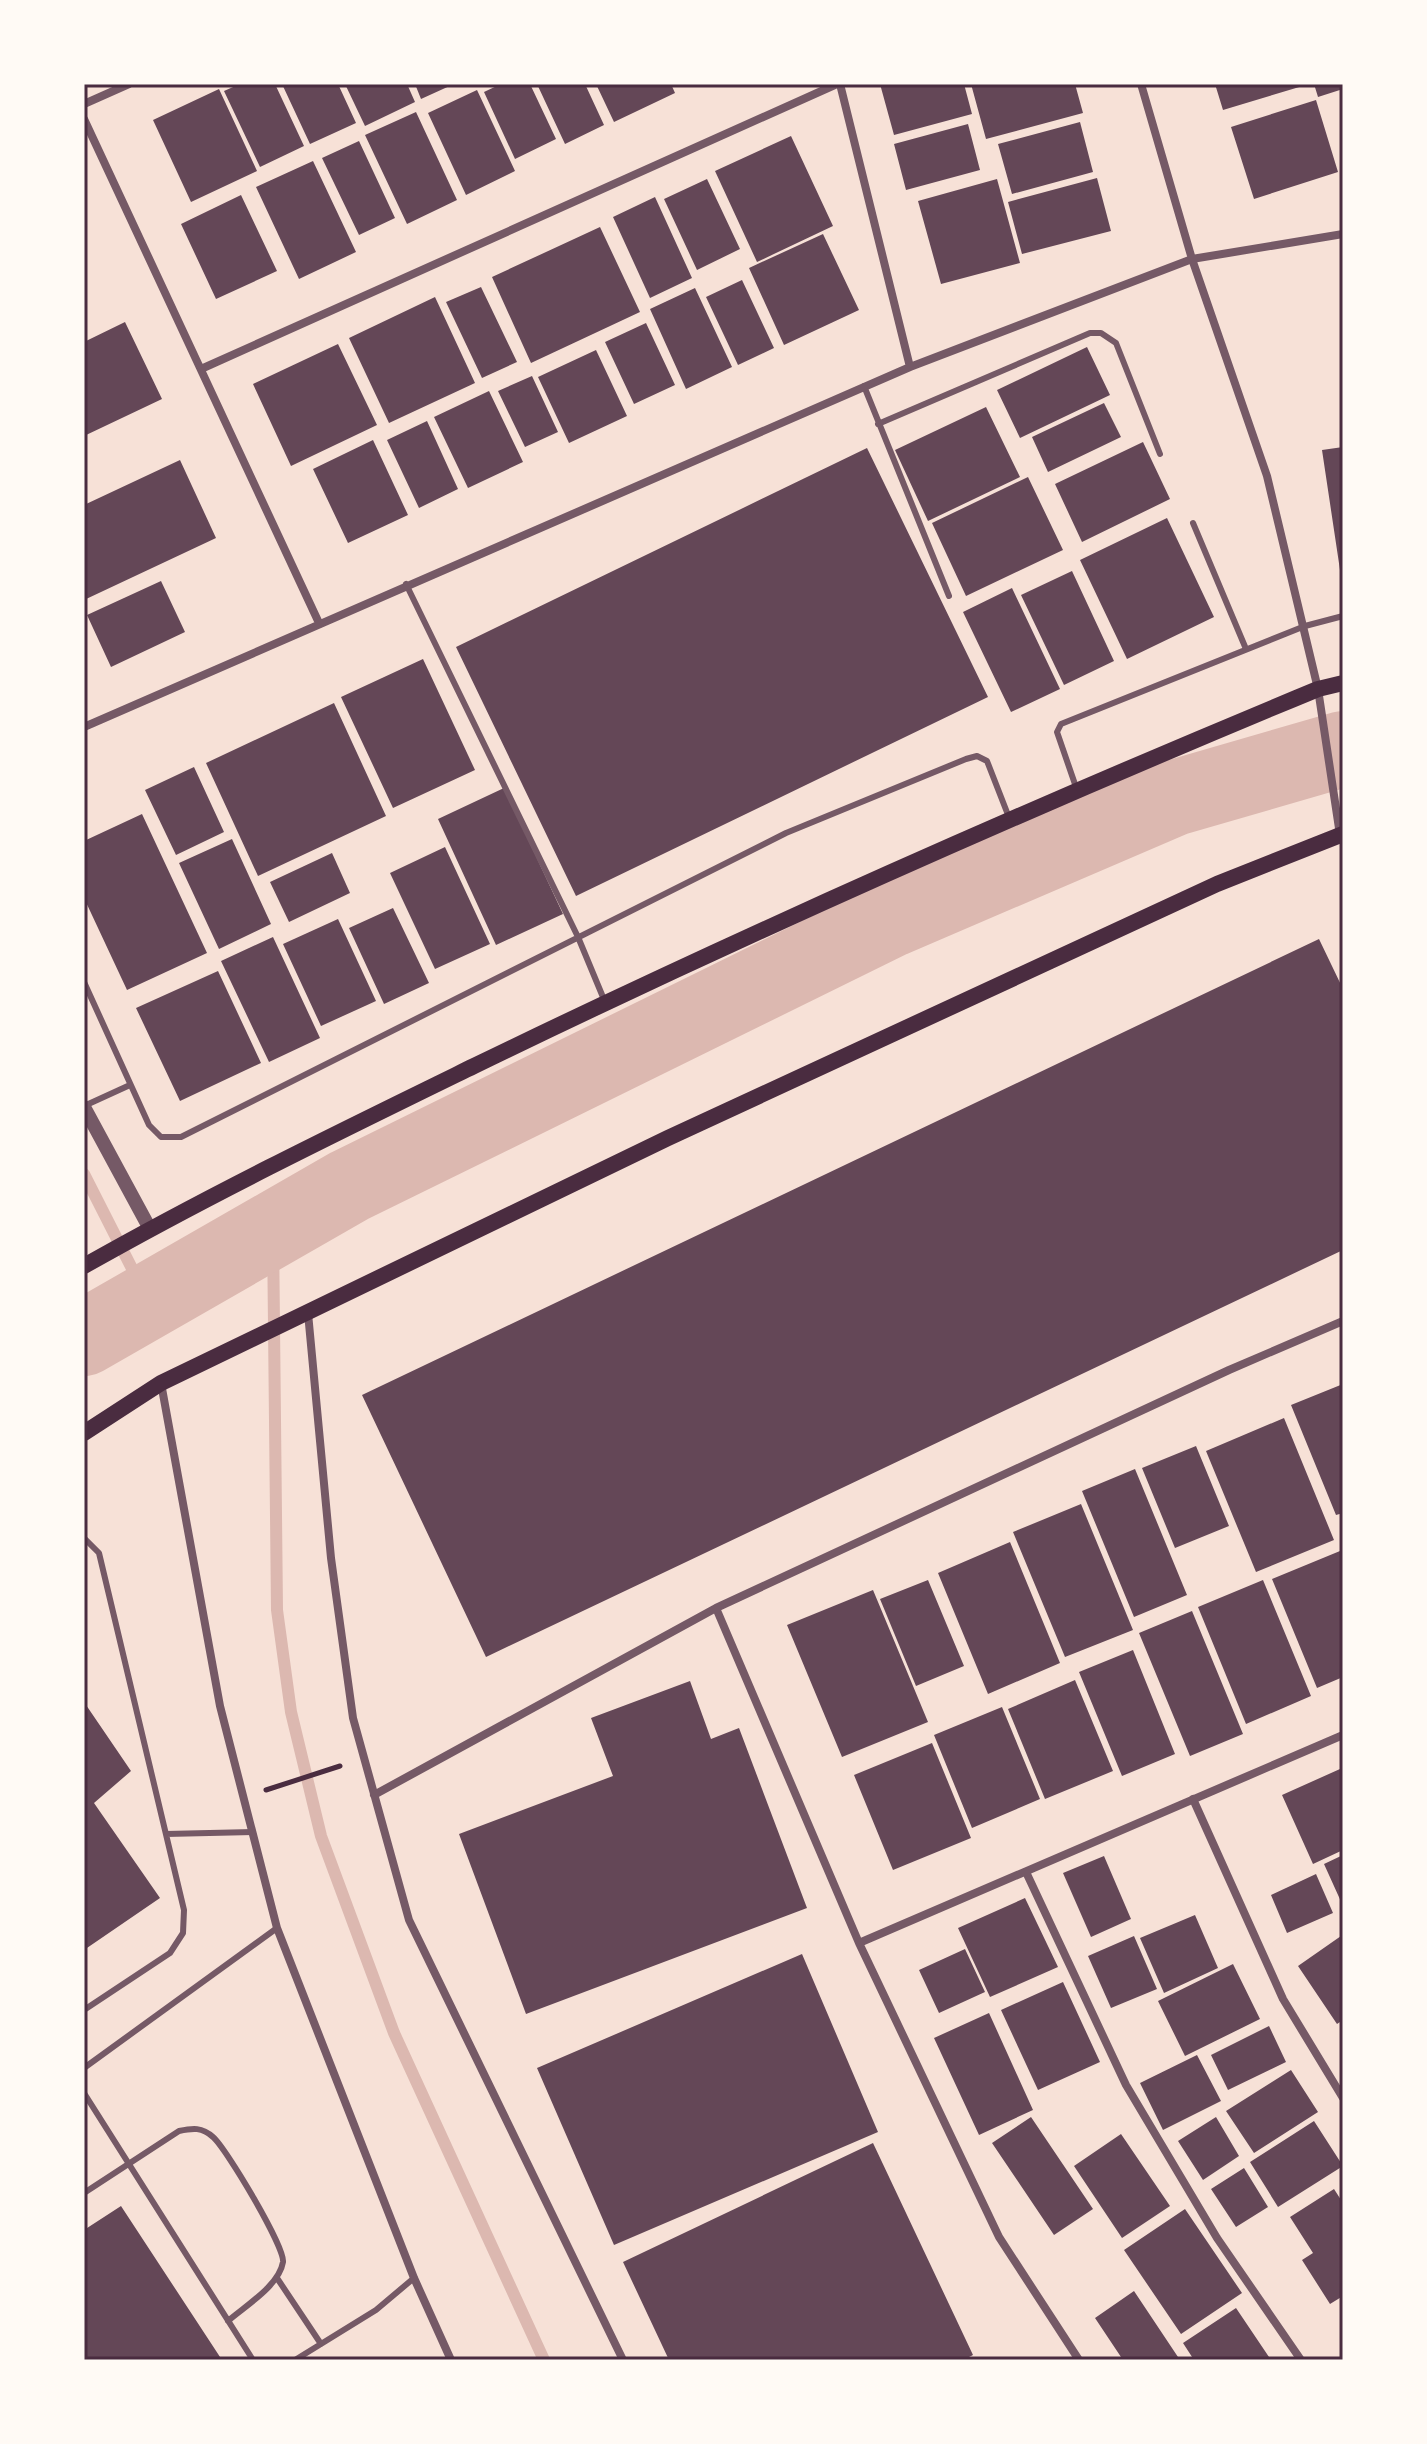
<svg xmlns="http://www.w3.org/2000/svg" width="1427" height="2444" font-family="'DM Sans',sans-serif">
	<rect width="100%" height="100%" fill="#f7e1d7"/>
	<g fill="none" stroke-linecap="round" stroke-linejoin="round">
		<path stroke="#dcb8b0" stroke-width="12" d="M84,1174L148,1300
			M273,1231L277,1610L291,1712L321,1836L394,2033L544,2360"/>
		<path stroke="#dcb8b0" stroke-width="76" d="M84,1338L349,1186L892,919L1174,798L1343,749"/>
	</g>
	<path fill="#644757" d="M240,84H275L304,146L260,167L224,91Z
		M282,84H338L356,123L310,144Z
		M345,84H407L415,102L365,126Z
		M415,84H454L421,99Z
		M501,84H530L556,139L515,159L484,92Z
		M537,84H585L604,125L565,144Z
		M596,84H671L675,93L614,122Z
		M880,84H964L972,114L894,135Z
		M971,84H1075L1083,113L986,139Z
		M1215,84H1306V85L1223,110Z
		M1314,84H1343V89L1318,97Z
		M219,89L257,171L191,202L153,120Z
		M477,90L515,171L466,195L428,113Z
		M1316,100L1338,172L1254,199L1231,127Z
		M416,112L457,200L407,224L365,135Z
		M1080,122L1093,172L1012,194L998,144Z
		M968,124L980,170L906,190L894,144Z
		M791,136L833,226L757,262L715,171Z
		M359,141L395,218L359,235L322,158Z
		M313,161L356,252L299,279L256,187Z
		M1097,178L1111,231L1022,254L1008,202Z
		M707,179L740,249L697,270L664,199Z
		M997,179L1020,263L941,284L918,201Z
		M241,195L277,271L216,299L181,224Z
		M655,197L692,278L650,298L613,217Z
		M600,227L640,312L531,363L492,277Z
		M823,234L859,310L784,345L749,268Z
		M742,280L774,348L738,365L706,297Z
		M481,287L517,362L482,378L446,302Z
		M695,288L732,367L686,389L650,309Z
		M435,297L475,383L389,423L349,338Z
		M125,322L162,399L84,436V342Z
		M646,323L675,385L634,404L605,342Z
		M338,344L377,425L291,466L253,384Z
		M1087,347L1110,395L1020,438L997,390Z
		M596,350L627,416L569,443L538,377Z
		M532,376L558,432L525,447L498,391Z
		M489,391L523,462L468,488L434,417Z
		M1104,403L1121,437L1048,472L1032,437Z
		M986,407L1020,477L928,521L895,450Z
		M427,421L458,489L419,508L387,440Z
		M373,440L408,515L348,543L313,469Z
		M1143,442L1170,499L1082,542L1055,484Z
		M1343,447V570H1340L1322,450Z
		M867,448L988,697L576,896L456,647Z
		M180,460L216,538L84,600V505Z
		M1028,477L1063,550L966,596L932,523Z
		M1167,518L1214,617L1127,659L1080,560Z
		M1072,571L1114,661L1064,685L1021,595Z
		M161,581L185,632L111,667L87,615Z
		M1012,588L1060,689L1011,712L963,612Z
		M423,659L475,770L393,808L341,697Z
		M334,703L386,816L258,876L206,763Z
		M194,767L224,832L176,855L145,790Z
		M504,788L563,914L496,945L438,819Z
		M142,814L207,953L127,990L84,898V841Z
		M232,839L271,924L219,949L179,863Z
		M445,847L490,944L435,969L390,873Z
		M332,853L350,893L289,922L270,882Z
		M393,908L429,983L384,1004L349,928Z
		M338,919L376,1001L321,1026L283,944Z
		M273,937L320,1038L269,1062L221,961Z
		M1319,939L1343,989V1250L486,1657L362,1395Z
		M218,971L261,1063L180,1101L136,1008Z
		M1343,1384V1513L1336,1515L1291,1405Z
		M1284,1418L1334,1540L1256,1572L1206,1451Z
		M1196,1446L1229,1526L1175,1548L1142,1468Z
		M1135,1469L1187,1595L1134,1617L1082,1491Z
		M1081,1504L1133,1630L1065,1657L1013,1532Z
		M1010,1542L1060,1663L988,1694L938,1573Z
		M1340,1551L1343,1677L1317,1688L1272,1579Z
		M928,1580L964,1666L916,1686L880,1599Z
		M1263,1580L1311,1696L1246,1724L1198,1607Z
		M873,1590L928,1722L842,1757L787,1625Z
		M1192,1611L1243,1734L1190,1756L1139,1633Z
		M1133,1650L1175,1754L1122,1776L1079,1672Z
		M1075,1680L1113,1771L1045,1799L1008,1709Z
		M690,1681L711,1739L739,1728L807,1908L526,2014L459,1834L613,1776L591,1718Z
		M84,1702L131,1771L94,1803L160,1898L84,1950Z
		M1002,1707L1040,1799L972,1828L934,1735Z
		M932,1743L971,1838L893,1870L854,1775Z
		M1340,1769L1343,1776V1850L1313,1864L1282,1795Z
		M1343,1855V1906L1324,1864Z
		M1104,1856L1131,1919L1091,1937L1063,1873Z
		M1316,1874L1333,1913L1287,1933L1271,1895Z
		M1025,1898L1058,1967L990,1997L958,1928Z
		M1195,1915L1218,1968L1164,1993L1140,1938Z
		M1134,1936L1157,1989L1111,2008L1088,1956Z
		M1341,1936L1343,2020L1337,2024L1298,1966Z
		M965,1949L985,1992L939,2013L919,1970Z
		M802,1954L878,2132L614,2245L537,2068Z
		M1233,1964L1260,2019L1185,2056L1158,2001Z
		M1063,1982L1100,2062L1038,2090L1001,2010Z
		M989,2013L1033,2110L979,2135L934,2038Z
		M1269,2026L1286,2062L1228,2090L1211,2055Z
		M1197,2055L1221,2101L1163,2130L1140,2083Z
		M1291,2070L1318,2112L1254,2153L1226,2111Z
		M1031,2117L1093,2209L1054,2235L992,2143Z
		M1216,2117L1239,2156L1203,2180L1178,2141Z
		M1314,2121L1343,2166L1278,2207L1250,2162Z
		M1121,2134L1170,2206L1122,2238L1074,2166Z
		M873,2143L973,2355L963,2360H669L623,2262Z
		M1244,2168L1268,2207L1236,2227L1211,2189Z
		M1334,2189L1343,2203V2296L1330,2304L1302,2260L1313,2253L1290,2217Z
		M121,2206L222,2360H84V2230Z
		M1185,2209L1242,2293L1181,2334L1124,2250Z
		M1134,2291L1180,2360H1123L1095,2318Z
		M1236,2308L1269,2357L1194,2360L1183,2343Z"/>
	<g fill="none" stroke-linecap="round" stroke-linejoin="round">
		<path stroke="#4a2c40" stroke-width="5" d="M266,1790L340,1766"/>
		<path stroke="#755966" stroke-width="6" d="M864,386L949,596
			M878,424L1090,333H1101L1116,343L1160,454
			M1193,523L1246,649
			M406,584L578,937L605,1002
			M1077,790L1057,732L1061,724L1305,626L1343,616
			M84,982L149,1125L161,1137H181L786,833L966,759L977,756L987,761L1010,820
			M84,1106L130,1085
			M84,1538L99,1553L184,1910L183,1933L170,1953L84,2010
			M166,1834L253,1832
			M84,2068L277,1928
			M84,2093L253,2360
			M84,2193L179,2131C193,2128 202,2127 213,2137C226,2148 285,2247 283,2262C279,2286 245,2306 228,2321
			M277,2278L321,2344
			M295,2360L376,2310L414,2278"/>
		<path stroke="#755966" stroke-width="8" d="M840,84L910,367
			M1141,84L1192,259L1267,476L1318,689L1340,835
			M84,104L129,84
			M84,119L319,623
			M201,369L837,84
			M84,727L910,367L1192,259L1343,234
			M308,1313L331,1558L353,1718L409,1920L623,2360
			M161,1383L220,1706L277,1928L414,2278L451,2360
			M716,1608L859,1943L999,2237L1079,2360
			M374,1795L716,1608L1229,1370L1343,1321
			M1193,1799L1283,1999L1343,2098
			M1026,1872L1126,2085L1217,2238L1301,2360
			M859,1943L1343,1735"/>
		<path stroke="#755966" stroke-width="14" d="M84,1107L150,1229"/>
		<path stroke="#4a2c40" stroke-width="16" d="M84,1266C211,1194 343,1130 474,1066C752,931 1033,807 1318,689L1343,683
			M84,1433L161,1383L668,1138L1217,884L1343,834"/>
	</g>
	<rect width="1427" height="2444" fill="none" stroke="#fffaf5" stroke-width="172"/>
	<rect x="86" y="86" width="1255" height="2272" fill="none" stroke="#4a2c40" stroke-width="3"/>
</svg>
